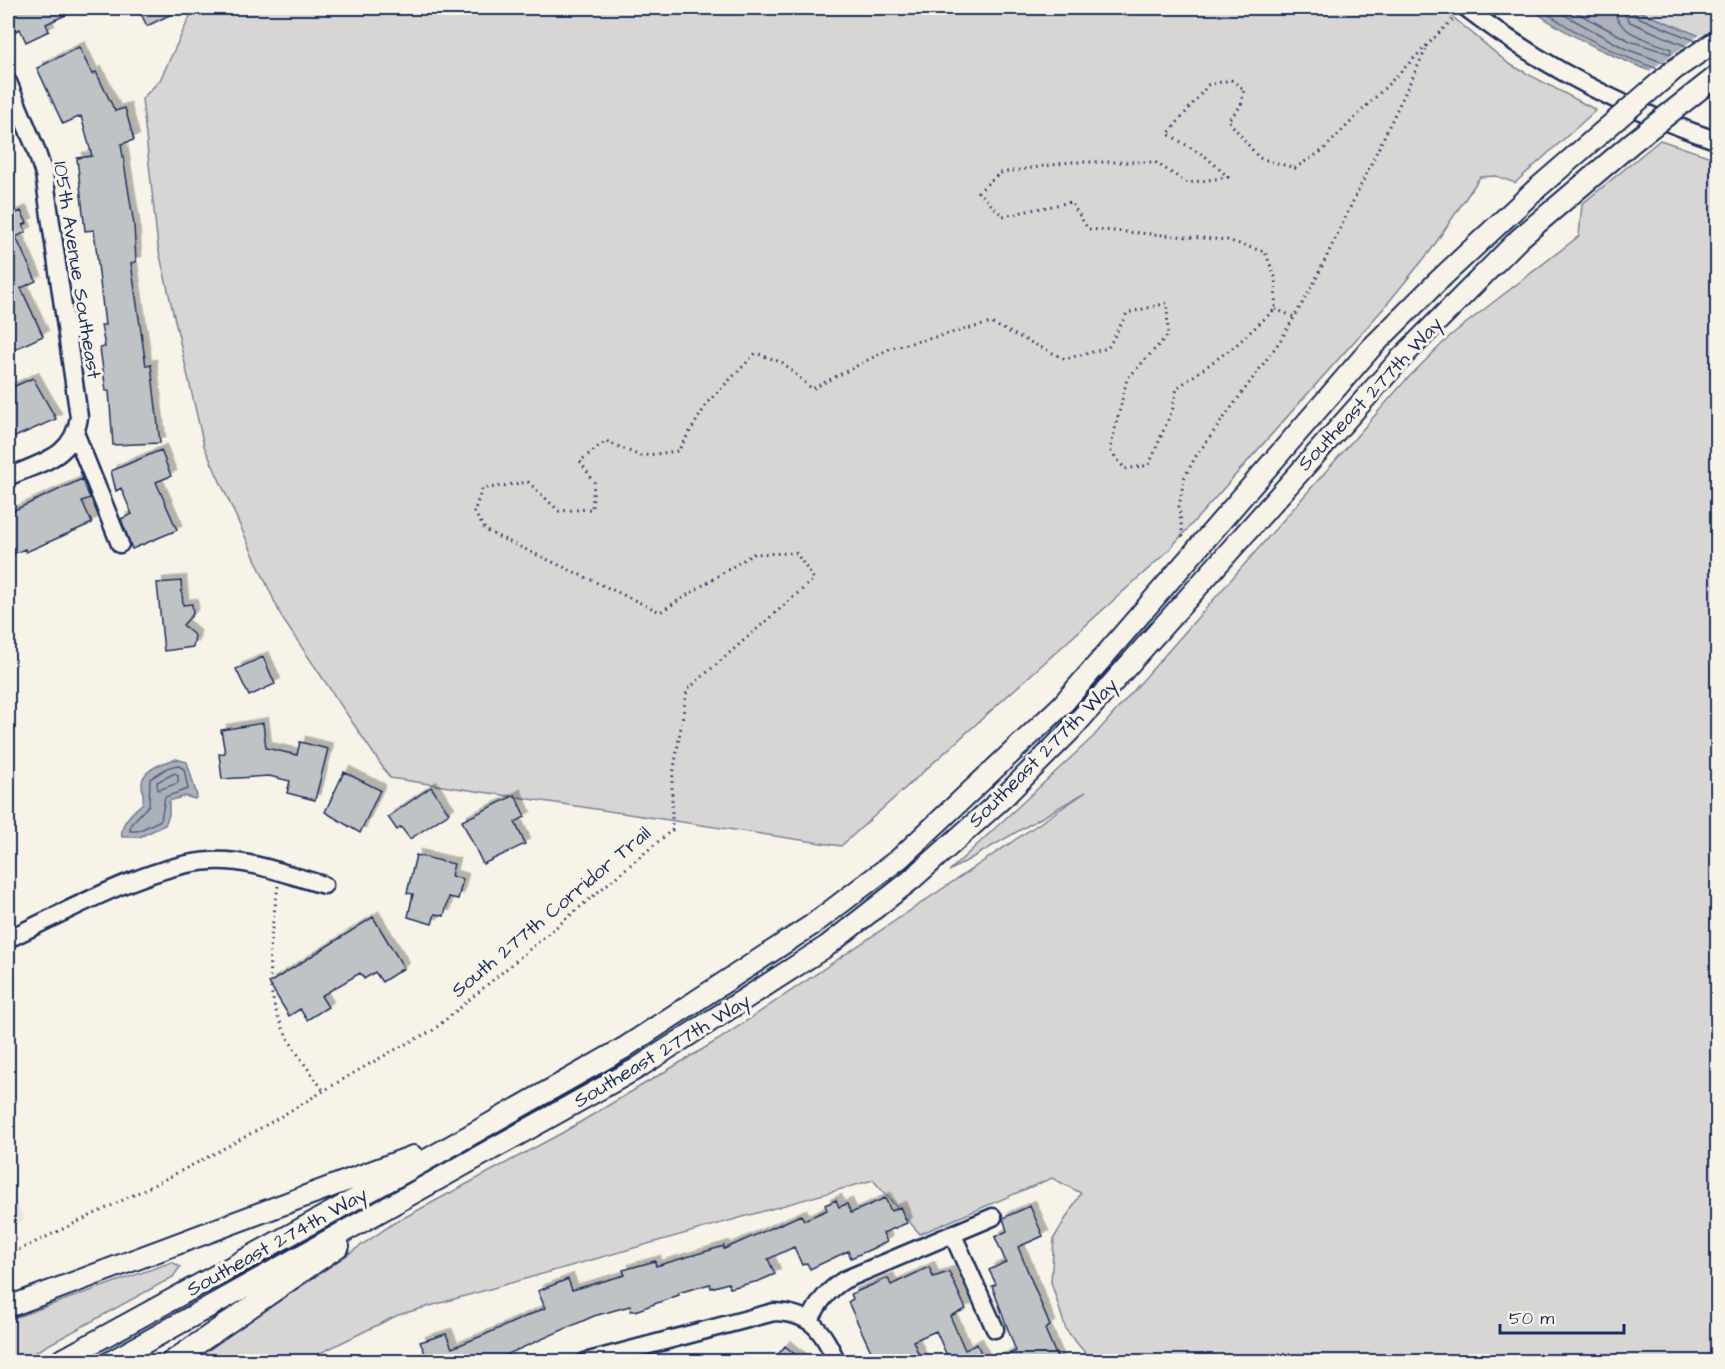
<svg xmlns="http://www.w3.org/2000/svg" width="1725" height="1369" font-family="'Architects Daughter',sans-serif">
	<defs>
		<filter id="shadow"><feDropShadow dx="5.5" dy="-5.5" stdDeviation="0" flood-color="#0004"/></filter>
	</defs>
	<rect width="100%" height="100%" fill="#f7f3e8"/>
	<filter id="ink" filterUnits="userSpaceOnUse"><feTurbulence type="fractalNoise" baseFrequency=".0167" numOctaves="2"/><feDisplacementMap in="SourceGraphic" scale="12" xChannelSelector="R" yChannelSelector="G"/><feConvolveMatrix kernelMatrix="1 2 1 2 8 2 1 2 1" color-interpolation-filters="sRGB"/></filter>
	<g filter="url(#ink)">
		<path fill="#e6e5de" d="M8,1185L24,1220L8,1228Z"/>
		<path fill="#d7d6d4" stroke="#798299" stroke-width="1.5" d="M194,8H1442L1509,64L1596,110L1515,183L1496,176L1480,177L1431,250L1383,309L1167,552L841,846L390,778L282,618L204,446L158,247L142,99L160,80Z
			M1631,8H1717V43Z
			M1660,140L1717,159V1361H1092L1066,1330L1051,1282L1054,1238L1081,1193L1052,1178L920,1234L873,1180L398,1315L304,1361L190,1362L394,1223L562,1133L718,1040L1086,792L949,871L1093,737L1405,381L1451,335L1579,236L1582,204Z
			M172,1262L180,1267L173,1277L19,1361H8V1320Z"/>
		<path fill="#acb0b9" stroke="#727c95" stroke-width="1.5" d="M1529,8H1631L1717,43V94C1649,72 1588,50 1529,8Z
			M176,759L187,762L197,796L195,799L185,796L169,801V815L165,825L140,837H122C119,823 134,811 143,803C144,796 142,790 142,783C143,769 165,762 176,759Z"/>
		<path fill="#f7f3e8" d="M1701,34L1718,40L1717,95L1645,74Z"/>
		<g fill="none" stroke-linecap="round" stroke-linejoin="round">
			<path stroke="#556382" stroke-width="1.5" d="M1539,8C1575,33 1616,55 1658,69
				M1552,8L1626,49L1665,63
				M1568,8L1630,41L1671,54V49C1650,40 1616,34 1614,8
				M1623,8L1625,15L1630,22L1688,47
				M1631,8L1635,16L1696,41
				M177,765L184,769L188,789L165,797L161,820L138,831H130L131,824L149,805L150,779L167,768Z
				M175,773L178,775V783L158,790L157,782Z"/>
		</g>
		<path fill="#c0c3c5" stroke="#1b2f5e" stroke-width="1.5" filter="url(#shadow)" d="M11,8H81L46,24L49,31L26,42L20,29L16,31L10,19L15,17Z
			M138,8H184L147,26Z
			M79,47L92,74L96,72L115,111L125,108L134,140L121,144L134,225L136,262L131,263L146,366L151,365L160,443L113,445L109,391H106L100,348L105,347L101,325H105L94,230L85,231L77,158L92,156L81,116L63,124L37,68Z
			M21,211L27,223L23,225L26,232L16,237L36,281L21,288L43,336L13,350L8,338V217Z
			M33,378L56,419L8,440V389Z
			M161,450L171,476L156,482L177,530L132,549L121,519L132,514L121,488L116,491L111,471Z
			M82,479L90,498L82,501L92,523L26,552L25,549L8,556V513Z
			M181,581L183,605L192,604L193,614L183,625L195,636L193,647L164,651L157,583Z
			M263,657L275,684L249,696L236,669Z
			M263,723L266,748L297,755L300,742L328,749L315,800L287,793L290,781L269,776L222,779L219,754L225,753L221,730Z
			M344,772L380,790L360,833L325,812Z
			M431,787L449,813L410,839L401,827L397,830L388,817Z
			M515,795L525,817L515,822L525,844L483,864L462,821Z
			M416,855L454,864L451,876L463,879L458,899L449,897L444,916L435,914L432,924L408,917L413,894L407,893Z
			M373,917L404,968L382,982L375,972L364,979L360,973L321,996L328,1007L307,1020L300,1009L289,1016L269,983Z
			M885,1198L891,1211L900,1207L907,1223L883,1233L887,1242L851,1258L848,1251L810,1269L807,1263L802,1265L794,1247L768,1259L775,1274L759,1281L730,1288L728,1283L711,1288L710,1284L678,1293L679,1295L635,1311H631L630,1306L594,1316L490,1362H420L427,1358L420,1342L446,1334L452,1348L484,1335L545,1308L538,1291L568,1279L572,1290L625,1275L623,1270L655,1261L656,1266L724,1246V1249L801,1215L804,1220L827,1210L825,1205L836,1200L839,1207L847,1204L851,1213Z
			M1030,1206L1043,1236L1018,1247L1050,1326L1045,1329L1059,1362H992L1016,1351L992,1286L996,1284L989,1270L1006,1262L995,1237L1007,1231L1003,1218Z
			M929,1267L933,1277L949,1272L966,1309L950,1316L965,1350L977,1344L985,1362H940L948,1358L936,1331L913,1341L922,1362H876L848,1302L853,1299L851,1294L888,1278L891,1285Z
			M785,1346L804,1362H772Z"/>
		<g fill="none" stroke-linecap="round" stroke-linejoin="round">
			<g stroke="#1b2f5e" stroke-width="21">
				<path id="minor" d="M1466,8C1542,66 1626,110 1718,141
					M8,82L35,147L44,174L79,417C73,458 41,462 8,477
					M76,435L120,544
					M8,939C64,913 152,863 212,861C250,859 288,875 324,885
					M953,1235L995,1329
					M810,1320C819,1302 827,1291 844,1280L993,1217
					M585,1362L774,1312C812,1313 822,1330 837,1362"/>
			</g>
			<g stroke="#1b2f5e" stroke-width="24">
				<path id="major" d="M8,1307L413,1156
					M58,1362L412,1168L624,1048L812,925L900,858L1061,706L1371,348L1438,281L1534,191
					M110,1362L636,1069L827,946L911,880L1004,797L1069,732L1402,357L1520,238L1633,142
					M171,1362L339,1246"/>
			</g>
			<path stroke="#1b2f5e" stroke-width="3" stroke-dasharray="1.5 4.5" stroke-linecap="butt" d="M1275,309L1294,317
				M1183,537L1179,507L1184,478L1196,456L1280,341L1312,287L1426,49
				M278,886C272,929 262,978 279,1019C289,1045 307,1067 323,1090
				M8,1255C86,1218 165,1181 241,1139C305,1104 365,1063 432,1031L672,830V781L687,690L814,579L796,553L753,554L660,612L486,531L474,512L482,489L528,482L559,511L592,509L594,482L580,461L606,441L640,456L678,451L708,402L756,353L783,363L812,389L891,348L991,323L1065,359L1108,348L1127,313L1167,303L1168,335L1127,379L1110,450L1125,469L1149,465L1173,408L1177,388L1235,346L1275,309L1276,279L1265,252L1227,240L1088,229L1071,202L1003,216L978,192L1000,173L1071,162H1155L1187,183L1228,177L1206,157L1168,134L1208,85L1231,80L1244,89L1241,106L1228,120L1259,158L1295,168L1322,151L1455,17"/>
			<use href="#minor" stroke="#f7f3e8" stroke-width="16"/>
			<use href="#major" stroke="#f7f3e8" stroke-width="20"/>
			<g stroke="#1b2f5e" stroke-width="24" stroke-linecap="butt">
				<path id="major-bridge" d="M1633,142L1718,75
					M1534,191L1675,69L1718,40"/>
			</g>
			<use href="#major-bridge" stroke="#f7f3e8" stroke-width="20"/>
		</g>
	</g>
	<g text-anchor="middle" dominant-baseline="central" stroke-width="6" stroke-linejoin="round" paint-order="stroke">
		<g font-size="20" fill="#1b2f5e" stroke="#f7f3e8">
			<text transform="translate(77 270) rotate(81)">105th Avenue Southeast</text>
			<text transform="translate(1370 394) rotate(-47)">Southeast 277th Way</text>
			<text transform="translate(1043 753) rotate(-45)">Southeast 277th Way</text>
			<text transform="translate(551 912) rotate(-40)">South 277th Corridor Trail</text>
			<text transform="translate(662 1051) rotate(-31)">Southeast 277th Way</text>
			<text transform="translate(277 1242) rotate(-29)">Southeast 274th Way</text>
		</g>
	</g>
	<rect width="1725" height="1369" fill="none" stroke="#f7f3e8" stroke-width="30"/>
	<rect x="15" y="15" width="1695" height="1339" fill="none" stroke="#1b2f5e" stroke-width="2" filter="url(#ink)"/>
	<path d="M1500 1324v9h124v-9" fill="none" stroke="#1b2f5e" stroke-width="3"/>
	<text x="1509" y="1324" font-size="18" fill="#1b2f5e" stroke="#f7f3e8" stroke-width="4.5" paint-order="stroke">50 m</text>
</svg>
